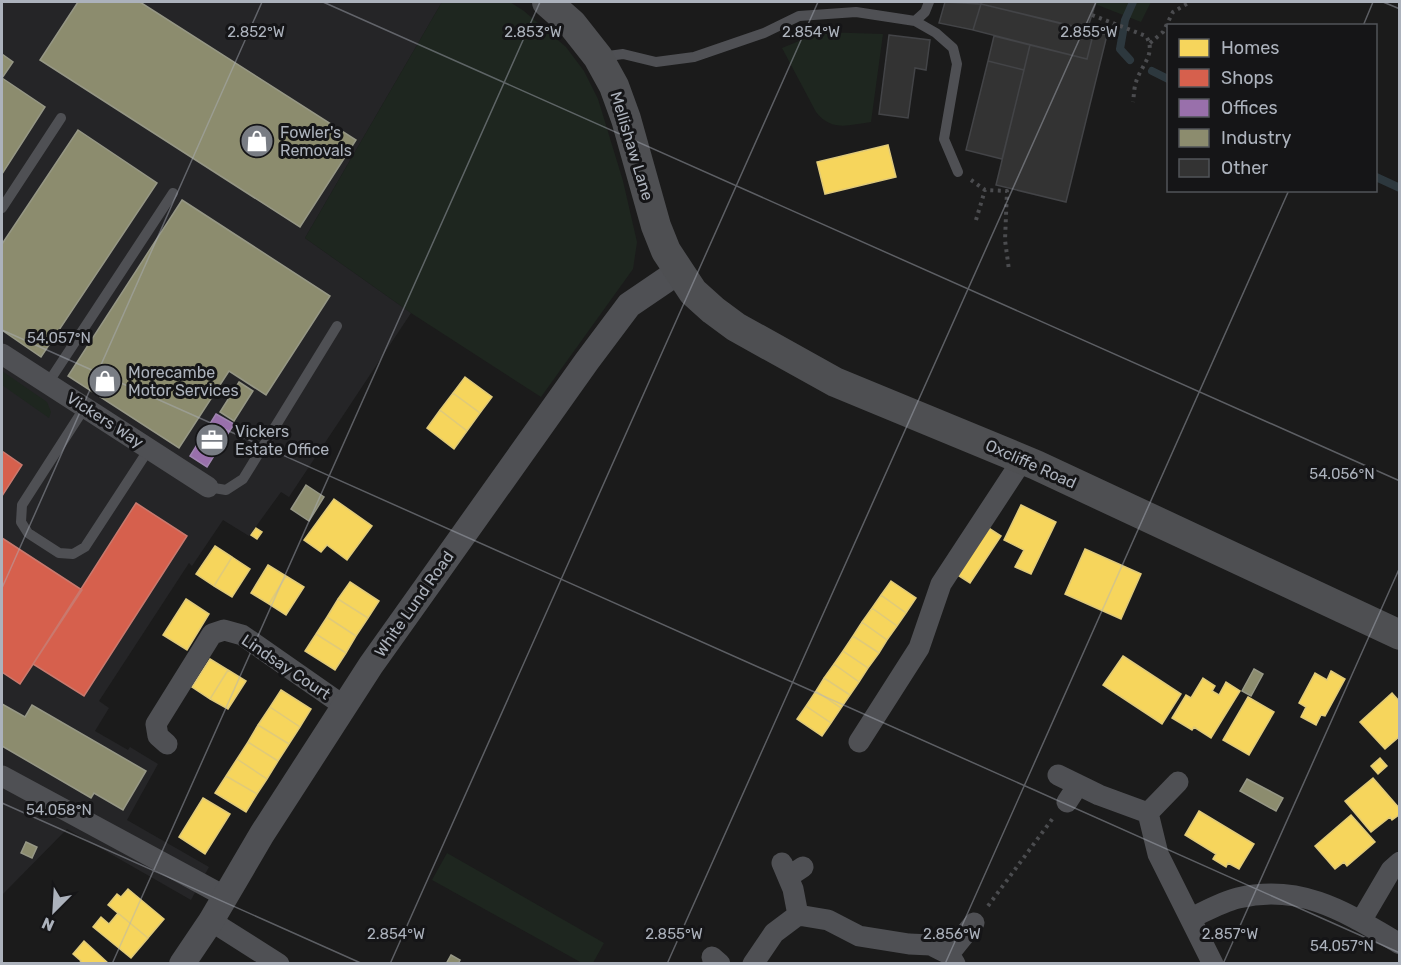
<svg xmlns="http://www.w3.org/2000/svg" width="1401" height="965" font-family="Rubik,sans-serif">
	<rect width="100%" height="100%" fill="#1b1b1b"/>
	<path fill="#252527" d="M2,2H442L305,238L411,313L289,497L281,492L249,536L223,520L192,566L189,563L99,701L109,708L95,731L128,750L130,747L158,764L127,820L209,867L191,900L67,829L2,895Z"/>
	<path fill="#1e261f" d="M442,2H510L524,11L566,47L584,71L598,99L623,181L637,242L633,269L541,397L411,313L305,238Z
		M1096,2H1151L1141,22L1095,4Z
		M821,32L883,34L871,122C848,125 832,132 816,112L782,48Z
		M2,371L47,402L51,412L49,418L2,385Z
		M447,853L604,943L593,963H582L432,880Z"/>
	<path fill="#f6d55c" stroke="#e0ca79" stroke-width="1.5" d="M888,145L896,177L825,194L817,162Z
		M465,377L492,397L480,413L453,393Z
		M453,393L480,413L467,431L440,410Z
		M440,410L467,431L454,449L427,428Z
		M334,499L372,526L347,560L327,545L321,552L304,540Z
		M1021,505L1056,522L1031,574L1015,567L1024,550L1004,540Z
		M987,527L1001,536L970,583L956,574Z
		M256,528L262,532L257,539L251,535Z
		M215,546L232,557L214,586L196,574Z
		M1085,549L1141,574L1121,619L1065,594Z
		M232,557L250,569L232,597L214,586Z
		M268,565L286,576L269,604L251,593Z
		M286,576L304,587L286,615L269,604Z
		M891,581L916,598L906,613L881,595Z
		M350,582L379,601L368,618L338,599Z
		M881,595L906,613L897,626L872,608Z
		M186,599L209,614L187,650L163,635Z
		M338,599L368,618L356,636L327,617Z
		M872,608L897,626L887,640L862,622Z
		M327,617L356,636L346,653L316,634Z
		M862,622L887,640L879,653L853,636Z
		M316,634L346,653L335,670L305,651Z
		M853,636L879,653L868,668L843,651Z
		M843,651L868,668L859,682L834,664Z
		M1123,656L1181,694L1162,724L1103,685Z
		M210,659L228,670L210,699L192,687Z
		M834,664L859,682L850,695L824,678Z
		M228,670L246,681L228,709L210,699Z
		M1331,671L1345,679L1325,716L1321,715L1316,725L1301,717L1306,707L1299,703L1315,673L1327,680Z
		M824,678L850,695L841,708L816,691Z
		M1203,678L1215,686L1212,691L1219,695L1226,682L1240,691L1211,738L1194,727L1192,730L1172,718L1186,695L1191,698Z
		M281,690L311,709L300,727L270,707Z
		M816,691L841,708L831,723L806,706Z
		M1392,693L1400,702V736L1385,749L1360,722Z
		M1248,697L1274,712L1249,755L1223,740Z
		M806,706L831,723L822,736L797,719Z
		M270,707L300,727L289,744L258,725Z
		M258,725L289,744L278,761L248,742Z
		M248,742L278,761L267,779L237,759Z
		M1380,758L1387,766L1378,774L1371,766Z
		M237,759L267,779L257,794L226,776Z
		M226,776L257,794L246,812L215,793Z
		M1373,778L1400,809V814L1392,820L1390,817L1371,832L1345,801Z
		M203,798L230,814L205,854L179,837Z
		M1199,811L1254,844L1239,869L1228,863L1226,867L1213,859L1216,854L1185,835Z
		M1351,815L1375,842L1347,866L1344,862L1335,869L1315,846Z
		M128,889L164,919L148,938L108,905L117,894L121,897Z
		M118,913L148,938L131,958L93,927L101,917L109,924Z
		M84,941L109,964H79L81,961L73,954Z"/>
	<path fill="#d6604d" stroke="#c9796e" stroke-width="1.5" d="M2,451L22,465L2,496Z
		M136,503L187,536L84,696L33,664Z
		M2,538L82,590L20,684L2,672Z"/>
	<path fill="#9970ab" stroke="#9f84b0" stroke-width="1.5" d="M216,414L234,424L207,467L190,456Z"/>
	<path fill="#8c8c6e" stroke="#969785" stroke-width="1.5" d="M78,2H140L356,140L300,227L40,60Z
		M2,54L13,62L2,78Z
		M2,78L45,107L2,174Z
		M78,130L157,183L41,357L2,330V244Z
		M182,200L330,296L266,395L229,371L179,448L68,376Z
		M239,382L253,391L234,421L220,412Z
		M306,485L324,497L309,521L291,509Z
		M1254,669L1263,674L1251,696L1242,691Z
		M2,704L25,717L32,705L146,771L123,810L94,793L91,798L2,746Z
		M1247,779L1283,798L1276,811L1240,791Z
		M26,842L37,847L32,858L21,853Z
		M451,955L460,960L458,964H446Z"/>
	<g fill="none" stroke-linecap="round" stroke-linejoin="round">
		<path stroke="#2d383e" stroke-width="8" d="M1130,60L1120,49L1125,20L1133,2
			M1152,71L1168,79
			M1376,177L1400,188"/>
	</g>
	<path fill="#333" stroke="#434447" stroke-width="1.5" d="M945,2L981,4L973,30L939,23Z
		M982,2H1096L1087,30L981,4Z
		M981,4L1094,31L1087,59L973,30Z
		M1094,31L1107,35L1066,202L996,185L1030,45L1087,59Z
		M889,35L930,40L926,70L915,68L908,118L879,114Z
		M994,36L1030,45L1024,70L988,61Z
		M988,61L1024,70L1002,159L966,150Z"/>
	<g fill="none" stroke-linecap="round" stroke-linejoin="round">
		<path stroke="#4b4c4f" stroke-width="4" stroke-dasharray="3 4.5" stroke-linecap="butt" d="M1092,15L1146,36C1157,54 1141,65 1136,82C1134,88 1134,95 1133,102
			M1150,43L1163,32L1173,12L1190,2
			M971,180L985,190L1007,191L1005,240L1009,270
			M976,220L985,190
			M988,906L1053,818"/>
		<path stroke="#4f5054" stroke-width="10" d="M915,21L936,33L953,48L957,64L944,139L958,172
			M601,57L623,54L656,62L694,57L764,33L799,16L856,12L915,21L925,12L929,2
			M2,208L61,118
			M48,383L173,193
			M85,407L22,505L21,522L28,533L59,553L73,554L85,547L149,449
			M208,487L226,490L243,479L337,326"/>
		<path stroke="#4f5054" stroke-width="21" d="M2,354L208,487
			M859,742L919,648L941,584L1023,459
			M167,744L158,736L156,724L212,634L224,630L242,635L344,706
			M1058,775L1099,795L1148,813L1158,854L1213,964
			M2,776L226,897
			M1067,802L1078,785
			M1148,813L1178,782
			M782,863L793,889L798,915
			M788,877L803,867
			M1191,918C1206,911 1222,902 1238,898C1302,883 1347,913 1400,944
			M211,921L279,964
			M1361,921L1391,870L1400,862
			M949,954L974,923
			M712,957L720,964
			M753,964L774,933L798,915L828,920L859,936L909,944L931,945L949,954L955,964"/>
		<path stroke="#4f5054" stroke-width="26" d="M182,964L211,921L262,834L371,665L587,361L629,305L679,271"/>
		<path stroke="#4e4f52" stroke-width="30" d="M547,2L572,24L598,57L614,86L626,119L656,226L666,251L693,292L713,310L736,327L835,382L1036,465L1400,635"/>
	</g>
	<path fill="none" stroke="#acb2bc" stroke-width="1.5" stroke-opacity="0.45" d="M323,2L1400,481M1383,2L1400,9M1363,26L1373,2M2,330L1400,953M2,588L262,2M2,803L363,964M112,964L540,2M390,964L818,2M667,964L1096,2M945,964L1289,190M1223,964L1400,567"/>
	<defs>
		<g id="shop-disc" transform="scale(1.725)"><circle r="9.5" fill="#797d84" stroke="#151517"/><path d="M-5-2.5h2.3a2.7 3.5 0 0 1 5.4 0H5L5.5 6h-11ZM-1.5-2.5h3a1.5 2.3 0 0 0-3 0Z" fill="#fff"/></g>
		<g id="office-disc" transform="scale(1.725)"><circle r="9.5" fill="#797d84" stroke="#151517"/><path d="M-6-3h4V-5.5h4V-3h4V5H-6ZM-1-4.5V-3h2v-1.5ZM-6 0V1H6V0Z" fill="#fff"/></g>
	</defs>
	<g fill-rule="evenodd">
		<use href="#shop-disc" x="257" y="141"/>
		<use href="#shop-disc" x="105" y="381"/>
		<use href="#office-disc" x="212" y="440"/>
	</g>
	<g text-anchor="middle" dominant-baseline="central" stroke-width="6" stroke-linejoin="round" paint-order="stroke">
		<g font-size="16" fill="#acb2bc" stroke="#151517" text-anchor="start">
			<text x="280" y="132">Fowler's<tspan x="280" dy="18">Removals</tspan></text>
			<text x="128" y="372">Morecambe<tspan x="128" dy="18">Motor Services</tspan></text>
			<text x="235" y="431">Vickers<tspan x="235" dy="18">Estate Office</tspan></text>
		</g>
		<g font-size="16" fill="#acb2bc" stroke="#151517">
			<text transform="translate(632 146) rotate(73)">Mellishaw Lane</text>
			<text transform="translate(105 420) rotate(33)">Vickers Way</text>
			<text transform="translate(1031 464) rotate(24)">Oxcliffe Road</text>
			<text transform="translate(414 604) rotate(-55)">White Lund Road</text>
			<text transform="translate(286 667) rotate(34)">Lindsay Court</text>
		</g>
	</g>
	<g font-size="15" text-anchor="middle" fill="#acb2bc" stroke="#151517" stroke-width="6" stroke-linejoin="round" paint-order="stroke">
		<text x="256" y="37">2.852°W</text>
		<text x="533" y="37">2.853°W</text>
		<text x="811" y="37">2.854°W</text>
		<text x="1089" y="37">2.855°W</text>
		<text x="59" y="343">54.057°N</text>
		<text x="1342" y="479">54.056°N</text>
		<text x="59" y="815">54.058°N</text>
		<text x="396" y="939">2.854°W</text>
		<text x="674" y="939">2.855°W</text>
		<text x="952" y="939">2.856°W</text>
		<text x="1230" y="939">2.857°W</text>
		<text x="1342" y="951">54.057°N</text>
	</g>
	<rect width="1401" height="965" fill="none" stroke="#acb2bc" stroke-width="6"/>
	<rect x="1167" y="24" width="210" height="168" fill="#151517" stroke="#515459" stroke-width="1.5"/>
	<rect x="1179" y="39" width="30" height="18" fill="#f6d55c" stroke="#515459" stroke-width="1.5"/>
	<text x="1221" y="54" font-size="18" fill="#acb2bc">Homes</text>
	<rect x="1179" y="69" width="30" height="18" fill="#d6604d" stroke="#515459" stroke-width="1.5"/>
	<text x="1221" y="84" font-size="18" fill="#acb2bc">Shops</text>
	<rect x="1179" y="99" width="30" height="18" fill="#9970ab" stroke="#515459" stroke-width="1.5"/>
	<text x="1221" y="114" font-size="18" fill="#acb2bc">Offices</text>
	<rect x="1179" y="129" width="30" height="18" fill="#8c8c6e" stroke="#515459" stroke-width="1.5"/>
	<text x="1221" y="144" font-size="18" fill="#acb2bc">Industry</text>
	<rect x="1179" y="159" width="30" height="18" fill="#333333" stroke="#515459" stroke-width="1.5"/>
	<text x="1221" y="174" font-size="18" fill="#acb2bc">Other</text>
	<g transform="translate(54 911) rotate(204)" stroke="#151517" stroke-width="4.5" paint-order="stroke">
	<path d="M0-4.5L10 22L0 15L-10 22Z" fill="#acb2bc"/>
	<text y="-9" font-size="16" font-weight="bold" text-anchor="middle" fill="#acb2bc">N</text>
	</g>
</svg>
